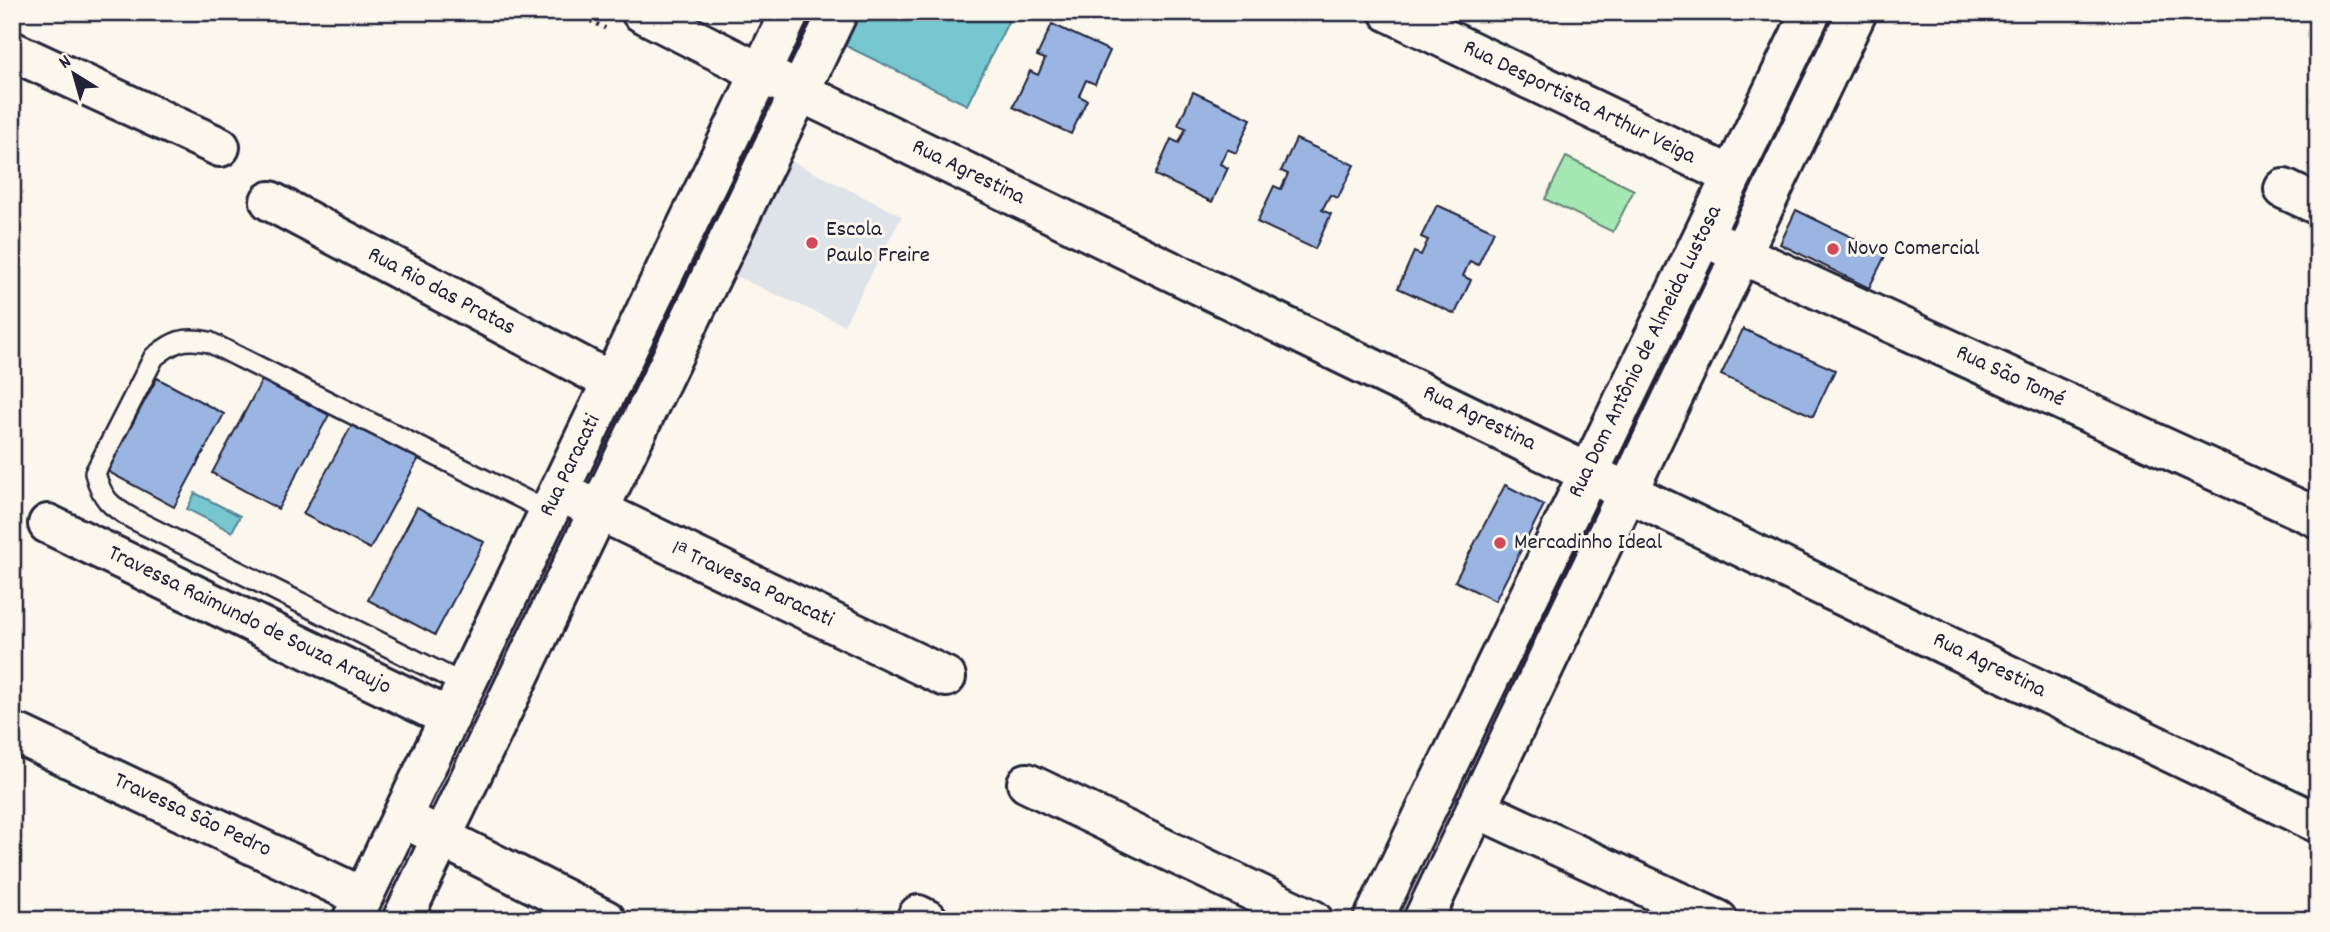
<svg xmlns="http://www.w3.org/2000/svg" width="2330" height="932" font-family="Dekko,sans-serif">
	<rect width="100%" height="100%" fill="#fbf7ec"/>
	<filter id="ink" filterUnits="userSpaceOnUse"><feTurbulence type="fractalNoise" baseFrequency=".0143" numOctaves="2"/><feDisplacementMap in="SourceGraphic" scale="14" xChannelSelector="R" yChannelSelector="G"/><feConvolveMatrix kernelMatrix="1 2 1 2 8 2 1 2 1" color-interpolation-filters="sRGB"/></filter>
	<g filter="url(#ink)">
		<path fill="#dee3e9" d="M781,156L902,216L844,325L722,270Z"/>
		<path fill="#a4e7b2" stroke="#638476" stroke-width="2" d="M1566,157L1634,190L1613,232L1545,199Z"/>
		<path fill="#76c7d0" stroke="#548594" stroke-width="2" d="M850,12H1013L967,105L836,41Z
			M195,493L240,516L232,532L187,509Z"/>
		<path fill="#9ab5e1" stroke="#22223b" stroke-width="2" d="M1052,24L1110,51L1095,84L1086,80L1079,96L1087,100L1071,134L1013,107L1030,71L1038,75L1045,59L1037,56Z
			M1193,92L1251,119L1236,153L1227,149L1220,164L1228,168L1212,202L1155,175L1171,139L1179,143L1186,128L1178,125Z
			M1296,139L1354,165L1338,198L1330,195L1322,210L1331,214L1315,249L1257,222L1274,186L1281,189L1288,174L1281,171Z
			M1437,205L1494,231L1478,265L1470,261L1463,276L1471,280L1455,314L1398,288L1414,252L1421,255L1428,240L1421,237Z
			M1796,210L1886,254L1869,288L1780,244Z
			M1743,329L1835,370L1813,416L1721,375Z
			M157,378L224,414L174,507L107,471Z
			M262,380L329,415L278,509L212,473Z
			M354,421L420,456L370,549L303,514Z
			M1505,485L1544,505L1495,601L1455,581Z
			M417,507L484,542L435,635L368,600Z"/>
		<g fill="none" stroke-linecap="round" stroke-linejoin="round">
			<g stroke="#22223b" stroke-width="24">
				<path id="lane" d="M465,685L133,519C110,506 102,499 95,473L154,357C174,341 183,337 209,342L549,512"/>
			</g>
			<g stroke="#22223b" stroke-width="44">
				<path id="street" d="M1389,12L1732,176
					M12,51L220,147
					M2284,189L2318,205
					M270,201L612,382
					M1717,243L2318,518
					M577,500L946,677
					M48,524L450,718
					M20,735L363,897
					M1027,783L1313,920
					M1476,808L1718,920
					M419,826L606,920
					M918,915L928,920
					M352,920L790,12
					M402,920L838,12
					M1373,920L1811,12
					M1423,920L1857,12"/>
			</g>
			<g stroke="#22223b" stroke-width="44">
				<path id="secondary" d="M641,12L761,73L1791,571L2318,823"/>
			</g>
			<path stroke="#22223b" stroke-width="4.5" stroke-dasharray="2 5" stroke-linecap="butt" d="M572,12L609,30"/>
			<use href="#lane" stroke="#fbf7ec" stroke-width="19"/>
			<use href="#street" stroke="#fbf7ec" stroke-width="38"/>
			<use href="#secondary" stroke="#fbf7ec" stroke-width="38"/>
		</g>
	</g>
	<g fill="#d1495b" stroke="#fbf7ec" stroke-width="2.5">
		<circle cx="812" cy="243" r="7"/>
		<circle cx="1833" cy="249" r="7"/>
		<circle cx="1500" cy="543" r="7"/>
	</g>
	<g text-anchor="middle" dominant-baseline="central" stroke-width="6" stroke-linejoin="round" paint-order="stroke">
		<g font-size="23" fill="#22223b" stroke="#fbf7ec">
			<text transform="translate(1579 103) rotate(26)">Rua Desportista Arthur Veiga</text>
			<text transform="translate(968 173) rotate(26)">Rua Agrestina</text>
			<text transform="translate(441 292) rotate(28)">Rua Rio das Pratas</text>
			<text transform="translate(1646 352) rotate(-64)">Rua Dom Antônio de Almeida Lustosa</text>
			<text transform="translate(2010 377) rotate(25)">Rua São Tomé</text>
			<text transform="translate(1479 419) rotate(26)">Rua Agrestina</text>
			<text transform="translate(571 466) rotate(-64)">Rua Paracati</text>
			<text transform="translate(752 585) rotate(25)">1ᵃ Travessa Paracati</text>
			<text transform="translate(249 621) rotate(26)">Travessa Raimundo de Souza Araujo</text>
			<text transform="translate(1989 666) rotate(26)">Rua Agrestina</text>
			<text transform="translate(192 816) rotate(25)">Travessa São Pedro</text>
		</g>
		<g font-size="23" fill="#22223b" stroke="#fbf7ec" text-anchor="start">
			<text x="826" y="230">Escola<tspan x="826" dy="26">Paulo Freire</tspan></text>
			<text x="1847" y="249">Novo Comercial</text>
			<text x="1514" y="543">Mercadinho Ideal</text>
		</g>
	</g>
	<rect width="2330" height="932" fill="none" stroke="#fbf7ec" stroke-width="42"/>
	<rect x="21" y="21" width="2288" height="890" fill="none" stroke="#22223b" stroke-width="2.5" filter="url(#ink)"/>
	<g transform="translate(74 74) rotate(323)" stroke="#fbf7ec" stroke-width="5" paint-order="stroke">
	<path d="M0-5L12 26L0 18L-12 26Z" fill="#22223b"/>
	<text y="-10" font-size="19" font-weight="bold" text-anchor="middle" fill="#22223b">N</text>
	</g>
</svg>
